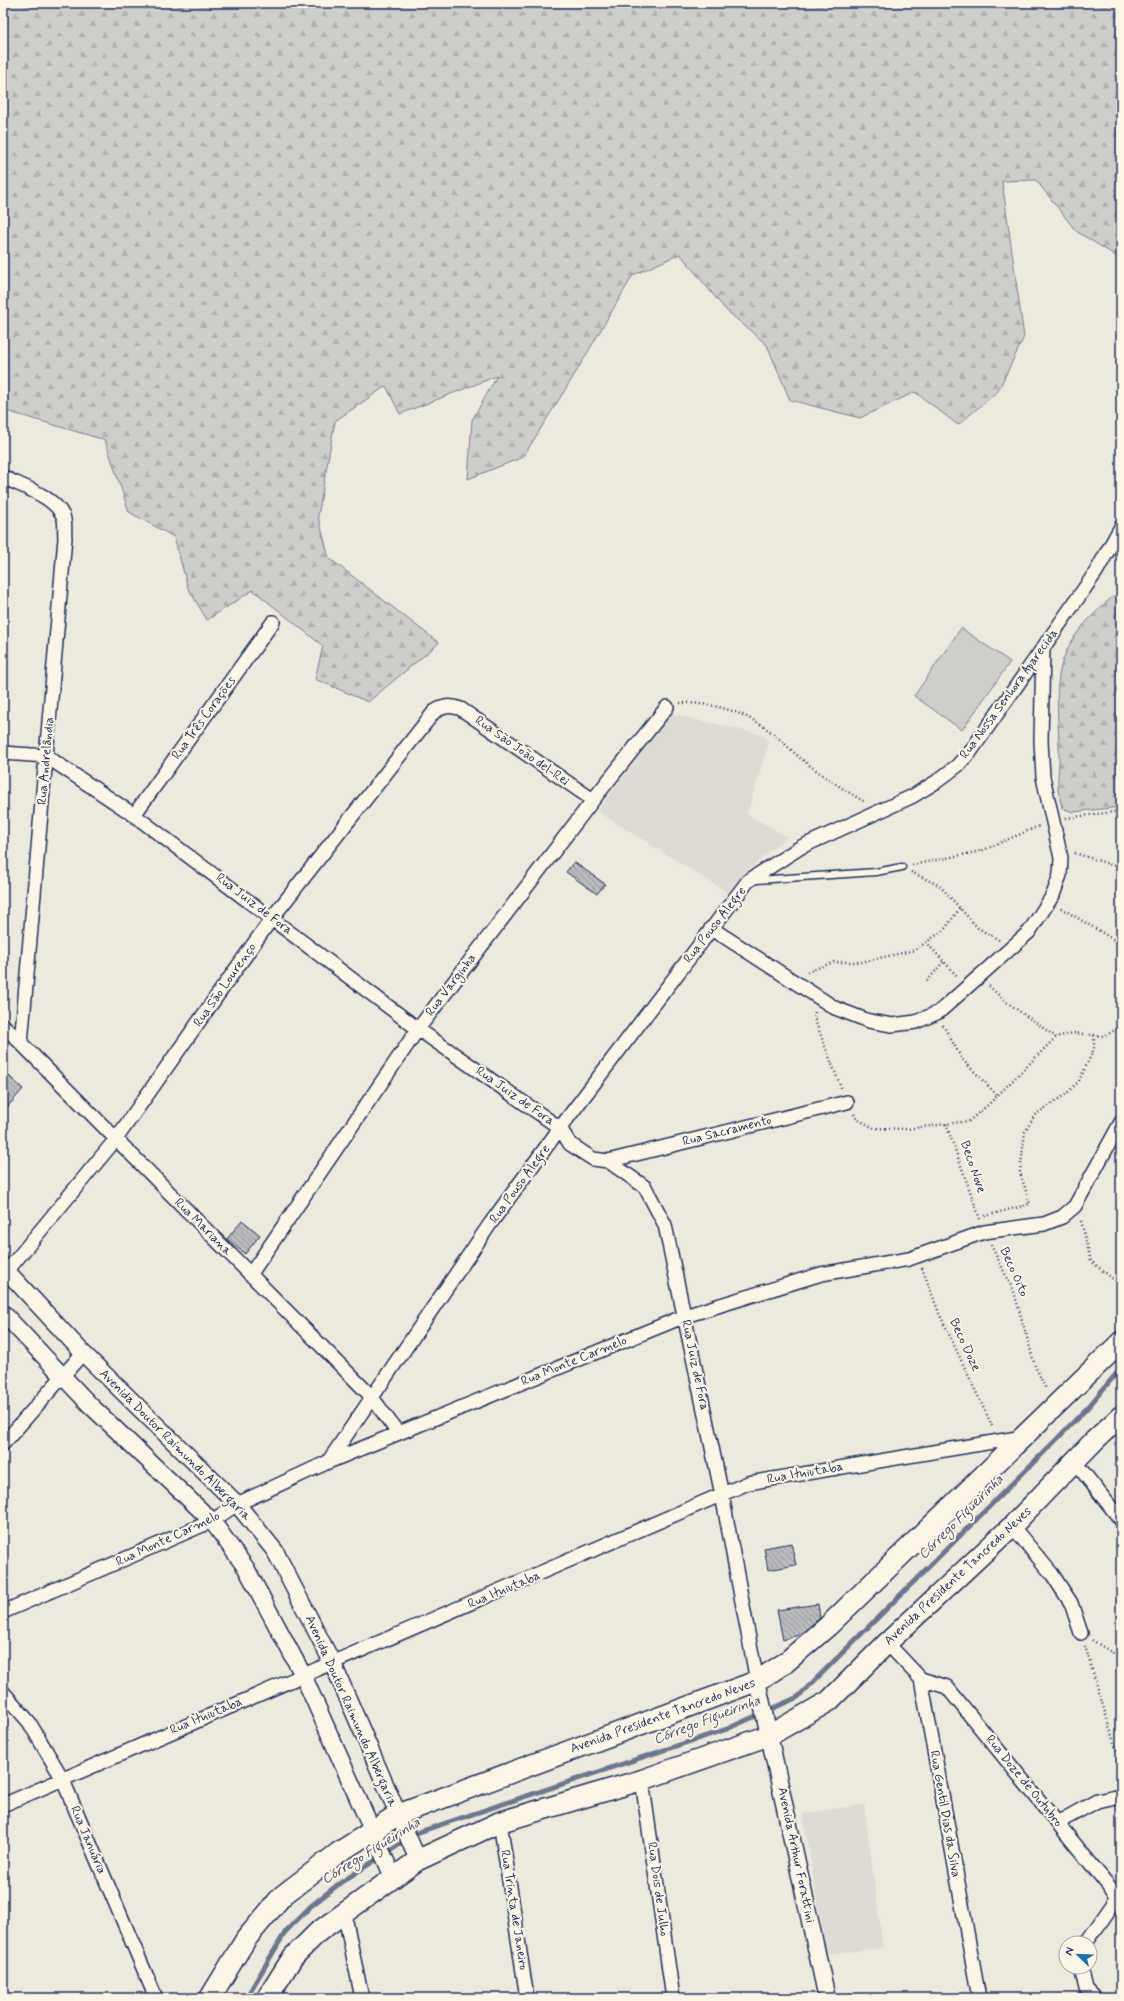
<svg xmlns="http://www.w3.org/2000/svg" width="1124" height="2001" font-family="Mynerve,sans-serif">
	<defs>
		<pattern id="forest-firs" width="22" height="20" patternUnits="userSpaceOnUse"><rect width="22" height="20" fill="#cfcdca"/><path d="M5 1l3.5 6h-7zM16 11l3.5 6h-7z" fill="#b1b0b0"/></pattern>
		<pattern id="building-back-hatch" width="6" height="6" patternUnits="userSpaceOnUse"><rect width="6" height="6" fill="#babbbe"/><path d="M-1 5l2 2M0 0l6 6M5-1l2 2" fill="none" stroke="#96989e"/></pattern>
	</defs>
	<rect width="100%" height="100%" fill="#eee9dd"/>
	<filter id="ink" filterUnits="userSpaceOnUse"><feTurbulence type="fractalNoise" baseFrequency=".025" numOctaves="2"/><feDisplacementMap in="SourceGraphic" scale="8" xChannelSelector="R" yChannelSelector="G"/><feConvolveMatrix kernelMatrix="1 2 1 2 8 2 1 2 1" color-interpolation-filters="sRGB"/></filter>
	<g filter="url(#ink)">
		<path fill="#dedbd4" d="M671,714L764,735L769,742L747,814L788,837L774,847L741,877L728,893L597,811Z
			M864,1804L883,1948L826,1954L803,1814Z"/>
		<path fill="url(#forest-firs)" stroke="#757e94" d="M3,3H1121V259L1076,231L1036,180L1002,181L1024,337L998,391L958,425L915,392L860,418L790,400L767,345L725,309L680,254L633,275L578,369L523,457L468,479L472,420L497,376L400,414L386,386L335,421L318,516L329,558L439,643L368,702L315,679L323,646L253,590L207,620L188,588L174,537L129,512L105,440L3,410Z
			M1121,593V807L1073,812L1062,808C1061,802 1059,795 1058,790C1057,777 1060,763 1059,750C1058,694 1048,660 1092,616C1100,608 1110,597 1121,593Z"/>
		<path fill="#cfcdca" stroke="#757e94" d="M961,628L1010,662L962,730L914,696Z"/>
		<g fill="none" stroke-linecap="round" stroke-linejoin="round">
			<path stroke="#6c778f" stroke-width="5" d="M246,1998L286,1931L311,1906L340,1883L419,1832L727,1729L798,1697L1054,1442L1089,1406L1121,1368"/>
		</g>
		<path fill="url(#building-back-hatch)" stroke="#1b2f5e" d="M574,862L605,884L597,894L566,872Z
			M9,1076L23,1089L3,1112V1083Z
			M242,1220L260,1235L245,1254L227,1239Z
			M791,1543L796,1565L768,1570L764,1548Z
			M818,1604L820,1618L803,1632L783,1640L777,1610Z"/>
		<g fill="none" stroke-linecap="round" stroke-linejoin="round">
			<g stroke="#1b2f5e" stroke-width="9">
				<path id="service" d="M756,880L876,872L902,867"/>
			</g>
			<g stroke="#1b2f5e" stroke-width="16">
				<path id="minor" d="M3,477C21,486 54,496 63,516C66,522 64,532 65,538L21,1043
					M3,753L46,756L134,815L418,1029L560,1128L570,1144L593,1159L608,1161L645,1187L665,1225L722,1495L757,1681
					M134,815L273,622
					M711,928L835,1008L869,1021L892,1025L916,1022L939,1012L1029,932L1053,895L1060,875L1061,858L1043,777L1041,741L1043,649
					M3,1025L371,1396L398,1433
					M608,1161L847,1102
					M7,1271L116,1139L272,918L434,712C443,706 450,705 461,709L593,800
					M250,1275L418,1029L593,800L667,707
					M3,1444L83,1353
					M328,1462L490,1224L560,1128L748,881L801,847L913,796L936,782L957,766L971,751L1096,572L1121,527
					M1075,1462L1121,1520
					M1012,1526L1052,1574L1071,1603L1081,1633
					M3,1612L212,1521L237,1504L328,1462L685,1316L821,1274L909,1259L984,1232L1044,1224L1062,1217L1075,1206L1121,1122
					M887,1643L921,1679L979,1998
					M921,1679L947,1687L1121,1901
					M3,1692L29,1722L62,1778L156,1998
					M642,1780L673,1998
					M3,1805L748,1483L1023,1437
					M500,1822L527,1998
					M1057,1823L1097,1801L1121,1796
					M344,1912L362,1998
					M1086,1943L1118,1897
					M1081,1967L1086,1989L1095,1998"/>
			</g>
			<g stroke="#1b2f5e" stroke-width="19">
				<path id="tertiary" d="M3,1267L83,1353L237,1504L275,1551L333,1664L418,1860
					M3,1313L90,1405L212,1521L246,1568L303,1675L393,1877
					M757,1681L827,1998"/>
			</g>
			<g stroke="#1b2f5e" stroke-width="23">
				<path id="primary" d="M210,1998L246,1939L282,1896L338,1853L397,1815L757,1681L785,1663L828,1626L1121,1342
					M267,1998L293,1957L318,1932L418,1860L500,1822L642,1780L770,1735L829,1701L887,1643L1012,1526L1095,1440L1121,1416"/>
			</g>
			<path stroke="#1b2f5e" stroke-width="2.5" stroke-dasharray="1 3" stroke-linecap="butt" d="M680,703C709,702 743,711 767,729C780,738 791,751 804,761C823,776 844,790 865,802
				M1066,818L1121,811
				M1075,853L1121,868
				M912,865L981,851L1039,826
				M911,872L940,886L978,928L999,940
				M1061,908L1121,944
				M926,942L957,976
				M807,972L834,962H862L915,950L944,930L960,908
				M927,981L944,961
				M989,986L1005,1001L1056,1037
				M815,1012L814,1018L842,1090
				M943,1025L962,1059L998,1096
				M854,1114L857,1119L874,1128L907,1129L969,1121L989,1104L1056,1037L1073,1033L1104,1036L1121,1027
				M946,1124L980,1219
				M985,1216L1030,1204L1020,1172L1025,1132L1035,1115L1066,1094L1079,1081L1094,1049V1035
				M1081,1221L1091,1261L1113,1279L1121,1283
				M991,1245L1014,1292L1035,1366L1046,1389
				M922,1268L939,1313L993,1428
				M1092,1640L1121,1658
				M1085,1646L1116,1749L1121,1757"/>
			<use href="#service" stroke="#fcf5e5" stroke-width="6"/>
			<use href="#minor" stroke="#fcf5e5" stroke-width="13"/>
			<use href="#tertiary" stroke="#fcf5e5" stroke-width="16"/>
			<use href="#primary" stroke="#fcf5e5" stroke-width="20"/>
		</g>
	</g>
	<g text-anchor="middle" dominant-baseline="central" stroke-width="4" stroke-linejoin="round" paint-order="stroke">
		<g font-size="13" fill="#1b2f5e" stroke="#fcf5e5">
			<text transform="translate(1009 694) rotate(-54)">Rua Nossa Senhora Aparecida</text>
			<text transform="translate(204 718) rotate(-54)">Rua Três Corações</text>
			<text transform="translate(522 751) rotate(35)">Rua São João del-Rei</text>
			<text transform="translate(46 761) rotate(-85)">Rua Andrelândia</text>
			<text transform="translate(254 904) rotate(37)">Rua Juiz de Fora</text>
			<text transform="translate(715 925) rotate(-52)">Rua Pouso Alegre</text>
			<text transform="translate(225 985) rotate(-55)">Rua São Lourenço</text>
			<text transform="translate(451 985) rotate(-53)">Rua Varginha</text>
			<text transform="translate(515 1096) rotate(35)">Rua Juiz de Fora</text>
			<text transform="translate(727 1131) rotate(-14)">Rua Sacramento</text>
			<text transform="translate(973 1167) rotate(71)">Beco Nove</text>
			<text transform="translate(520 1184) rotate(-54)">Rua Pouso Alegre</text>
			<text transform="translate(203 1227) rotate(45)">Rua Mariana</text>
			<text transform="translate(1014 1272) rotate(66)">Beco Oito</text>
			<text transform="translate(965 1345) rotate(65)">Beco Doze</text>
			<text transform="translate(574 1361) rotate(-22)">Rua Monte Carmelo</text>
			<text transform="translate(695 1365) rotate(78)">Rua Juiz de Fora</text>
			<text transform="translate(175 1445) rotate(45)">Avenida Doutor Raimundo Albergaria</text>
			<text transform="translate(805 1473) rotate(-10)">Rua Ituiutaba</text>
			<text transform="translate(168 1539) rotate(-25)">Rua Monte Carmelo</text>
			<text transform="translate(958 1576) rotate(-43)">Avenida Presidente Tancredo Neves</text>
			<text transform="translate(504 1590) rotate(-23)">Rua Ituiutaba</text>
			<text transform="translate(351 1711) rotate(66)">Avenida Doutor Raimundo Albergaria</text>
			<text transform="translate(206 1716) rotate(-23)">Rua Ituiutaba</text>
			<text transform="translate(663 1716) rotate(-20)">Avenida Presidente Tancredo Neves</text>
			<text transform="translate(1024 1781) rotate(51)">Rua Doze de Outubro</text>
			<text transform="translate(945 1814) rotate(80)">Rua Gentil Dias da Silva</text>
			<text transform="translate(88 1840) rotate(67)">Rua Januária</text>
			<text transform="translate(796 1855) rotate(78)">Avenida Arthur Forattini</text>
			<text transform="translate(658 1889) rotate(82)">Rua Dois de Julho</text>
			<text transform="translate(514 1910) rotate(81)">Rua Trinta de Janeiro</text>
		</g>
		<g font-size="14" font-style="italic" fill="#445376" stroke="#fcf5e5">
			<text transform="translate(961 1517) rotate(-45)">Córrego Figueirinha</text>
			<text transform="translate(707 1720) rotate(-21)">Córrego Figueirinha</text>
			<text transform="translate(371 1851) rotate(-32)">Córrego Figueirinha</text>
		</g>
	</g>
	<rect width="1124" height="2001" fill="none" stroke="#fcf5e5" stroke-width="16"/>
	<rect x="8" y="8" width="1108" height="1985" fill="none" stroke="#1b2f5e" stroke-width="1.5" filter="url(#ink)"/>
	<g transform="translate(1078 1955) rotate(293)"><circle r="19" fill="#fcf5e5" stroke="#a2a6af"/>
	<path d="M0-3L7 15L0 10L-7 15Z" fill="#1f6fb2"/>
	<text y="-6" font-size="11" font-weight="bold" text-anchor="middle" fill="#1b2f5e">N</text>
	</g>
</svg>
